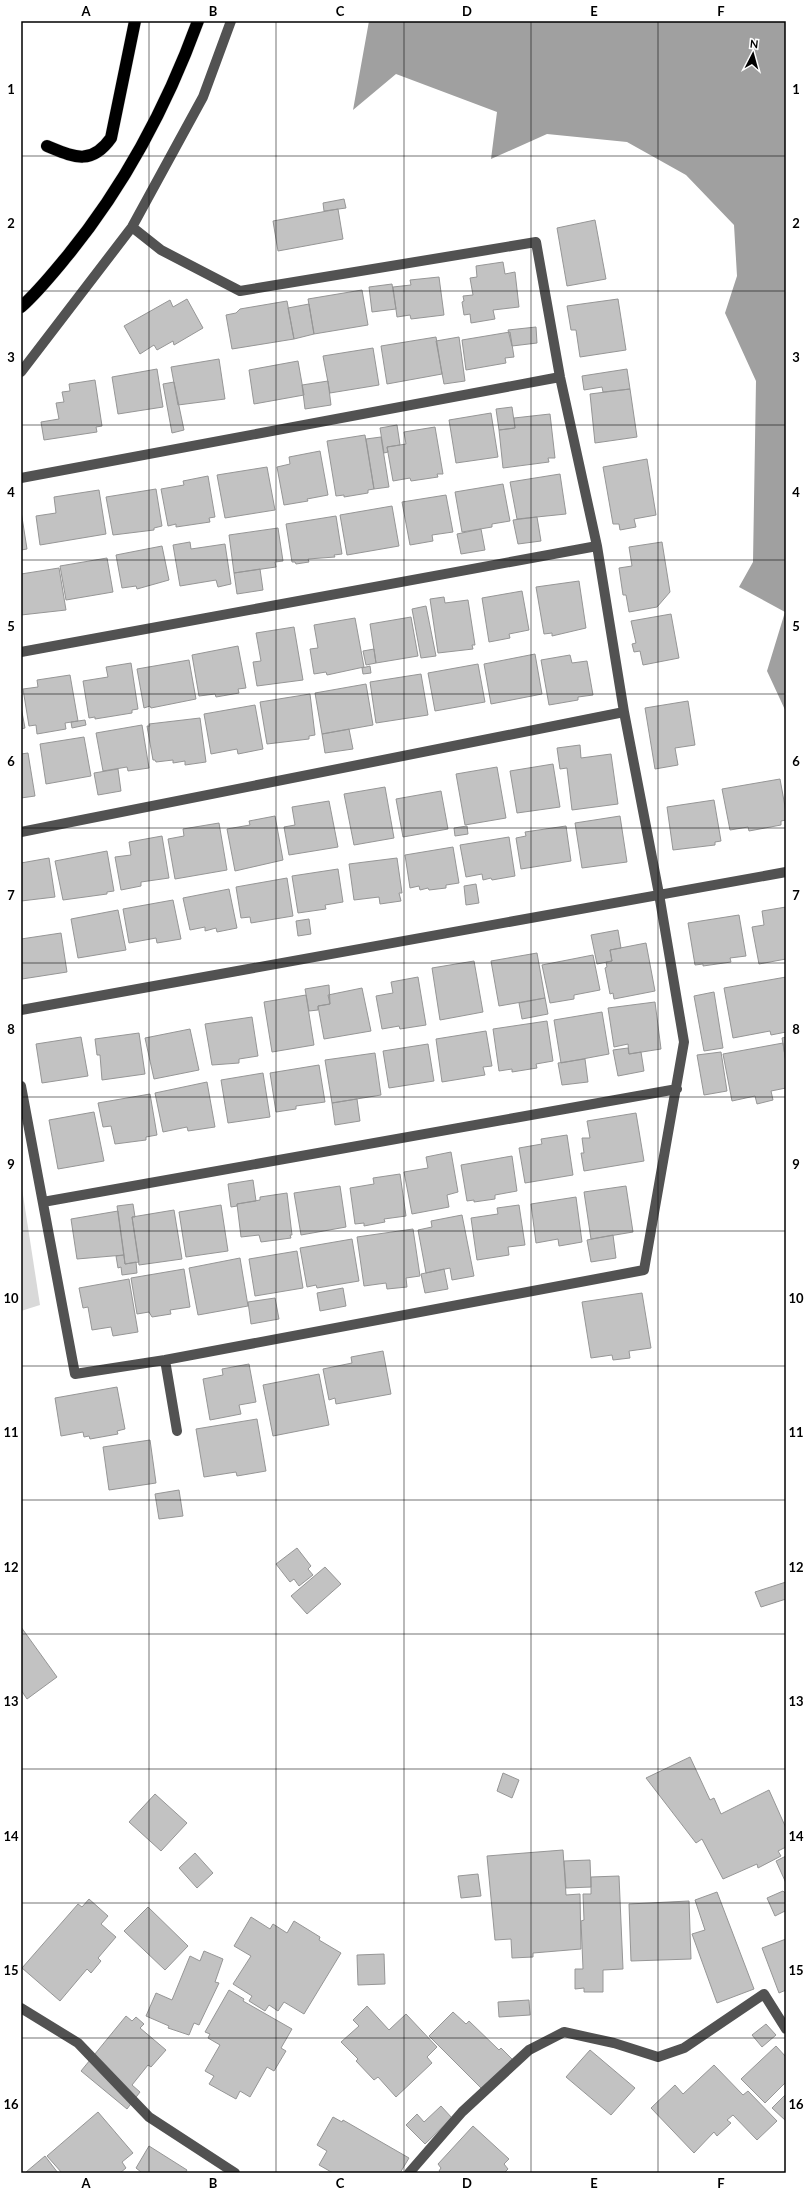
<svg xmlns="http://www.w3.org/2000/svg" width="807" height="2194" font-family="Lato,sans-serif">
	<rect width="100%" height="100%" fill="#fff"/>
	<path fill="#d9d9d9" d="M21,1182L40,1305L21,1311Z"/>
	<path fill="#a0a0a0" d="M369,21H786V712L767,671L785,612L739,587L753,562L756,381L725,313L737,276L734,225L686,175L627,142L547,134L491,159L497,112L396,74L353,110Z"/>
	<path fill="#c2c2c2" stroke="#969696" d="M344,199L346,208L324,211L323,203Z
		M338,209L343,239L278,251L273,221Z
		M595,220L606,279L567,286L557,228Z
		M503,262L505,274L515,272L519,307L493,310L495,319L471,323L470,314L464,315L462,302L464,301L463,296L473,295L470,278L477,277L476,266Z
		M439,277L444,315L411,319L410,315L397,317L393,287L411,285L410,280Z
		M392,284L396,309L372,312L369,287Z
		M362,290L368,325L314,334L308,299Z
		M187,299L203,328L174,345L173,341L157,350L154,345L140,354L124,326L170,300L173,307Z
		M618,299L626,350L580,357L576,330H571L567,306Z
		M287,301L294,339L232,349L226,315L236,313L240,309Z
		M309,304L314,334L294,339L288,308Z
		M536,327L537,343L512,346L508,330Z
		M510,332L514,357L505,358L506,363L466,370L462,340Z
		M436,337L442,374L387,384L381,346Z
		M459,337L465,381L444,384L436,341Z
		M373,348L379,385L330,393L323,356Z
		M219,359L225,399L178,405L171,367Z
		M298,361L304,395L254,404L249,370Z
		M157,369L163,407L118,414L112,377Z
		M627,369L630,389L603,392L602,387L584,390L582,376Z
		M95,380L102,426L96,427L97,432L44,440L41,422L59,419L56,403L64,402L62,392L70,391L69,384Z
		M328,381L331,405L305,409L302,385Z
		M174,382L184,430L172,433L163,384Z
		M630,389L637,437L595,443L590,394Z
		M512,407L515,428L499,430L496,409Z
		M491,413L498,457L456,463L449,420Z
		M550,414L555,458H548L549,462L503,468L499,430L515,428L514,418Z
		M397,425L400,445L387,447L388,452L384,453L380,428Z
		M435,427L443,474H437L438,477L411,481L410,478L393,481L387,447L406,444L404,432Z
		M365,435L374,489L368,490V493L344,497V495L336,496L327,441Z
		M381,437L389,487L374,489L366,439Z
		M320,451L328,495L307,499L308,501L284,505L277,467L290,464L289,457Z
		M647,459L656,515L634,519L636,527L620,530L619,524H613L603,467Z
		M267,467L275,510L225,518L217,475Z
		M560,474L566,514L517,519L510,482Z
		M208,476L215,517L209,518L210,522L176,527V524L168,526L161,489L184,485L183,481Z
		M503,484L510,521L492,524V527L462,532L455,492Z
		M156,489L162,526L154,528V530L113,535L106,497Z
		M99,490L106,534L40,545L36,516L56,513L54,497Z
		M446,495L453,532L432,535L433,541L410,545L402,502Z
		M392,506L399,546L347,555L340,515Z
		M21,511L27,549L21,550Z
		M336,516L342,554L334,555L335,557L308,559L309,562L296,564L295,562H292L286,524Z
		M537,517L541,541L518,544L513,520Z
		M278,528L283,561L275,562L276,567L234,573L229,535Z
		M481,529L485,550L461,554L457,534Z
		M190,542L191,549L225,544L231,584L218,587L216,580L180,586L173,545Z
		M662,542L670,592L657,607L629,612L626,595H623L619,568L632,566L629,547Z
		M162,546L169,580L137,589L136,586L122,588L116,555Z
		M107,558L113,592L66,600L60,566Z
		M59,568L66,610L21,615V574Z
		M260,569L263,590L237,594L234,573Z
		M579,581L586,628L552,636V633L544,634L536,587Z
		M522,591L529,630L509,634L510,638L489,642L482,598Z
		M444,597L445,603L468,600L475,645H472L473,649L438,653L430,599Z
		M426,606L436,656L421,658L412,609Z
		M671,614L679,658L643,665L640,651L634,652L632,644L636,643L631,621Z
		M411,617L418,656L376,663L370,624Z
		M355,618L364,667L327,675L326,672L314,674L310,649L318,648L314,625Z
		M294,627L303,680L257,686L253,662L261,661L256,633Z
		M238,646L246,688L238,689L239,693L216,697L215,694L199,696L192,655Z
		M374,649L376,663L366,665L363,651Z
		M535,654L542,694L491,704L484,664Z
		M570,655L572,663L587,661L593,695L578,697V700L549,705L541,660Z
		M189,660L196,699L151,708L150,706L144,708L137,669Z
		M131,663L138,709L132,710V713L95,719V717L89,718L83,681L108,677L106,667Z
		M478,664L485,702L435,711L428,673Z
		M370,666L371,673L363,674L362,668Z
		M421,674L428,715L376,723L370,682Z
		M70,675L78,721L65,723L66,729L37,734L36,725L29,726L23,689L38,687L37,680Z
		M366,684L373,725L322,734L315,693Z
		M310,694L315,735L309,736V739L267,744L260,702Z
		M688,701L695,745L675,748L678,765L655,769L645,708Z
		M255,705L263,749L238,754L237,749L211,754L204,714Z
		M21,707L25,728L21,729Z
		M200,718L206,762L185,765V761L173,763V760L156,762L155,760H153L147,726H150L149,724Z
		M85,720L86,725L72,728L71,722Z
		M142,725L149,768L128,771L127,767L103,771L96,733Z
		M349,729L353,749L325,753L322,734Z
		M84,737L91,776L46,784L40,744Z
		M580,745L581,758L611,754L618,804L572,810L567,768L560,769L557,748Z
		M28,753L35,796L21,798V754Z
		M553,764L560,807L517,813L510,771Z
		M497,767L506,818L465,825L456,774Z
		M118,769L121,791L98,795L94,773Z
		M780,779L786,812V820L781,821V825L749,831L748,827L730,830L722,789Z
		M385,787L394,838L354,845L344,794Z
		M441,791L448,829L403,837L396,799Z
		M714,800L721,841L715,842V845L673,850L667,807Z
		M329,801L338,847L289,855L284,827L295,825L292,807Z
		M275,816L283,860L235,871L227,829L250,825L249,821Z
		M620,816L627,862L582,868L575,823Z
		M219,823L227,870L175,879L168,839L184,836L183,829Z
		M467,826L468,834L455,836L454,828Z
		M566,826L571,861L521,869L516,838L526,836L525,832Z
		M162,836L169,878L141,882V886L121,890L115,857L131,855L129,842Z
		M509,837L515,876L492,880L491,878L483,880L482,874L466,877L460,845Z
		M453,847L459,883L446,885V888L429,890L428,888L420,890L419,886L410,888L405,855Z
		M107,851L114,891L107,892V894L63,900L55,861Z
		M49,858L55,897L21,901V863Z
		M397,858L402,893H399L401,901L380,904L379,897L354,900L349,864Z
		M338,869L343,902L325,905L326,909L298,913L292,876Z
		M287,878L293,916L251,923L250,917L241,918L236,887Z
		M476,884L479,903L466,905L464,886Z
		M229,889L237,928L217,932L216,928L205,931V927L190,930L183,898Z
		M173,900L181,939L157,943L156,938L129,943L123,909Z
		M786,907V959L759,964L752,927L764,925L762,911Z
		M118,910L126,950L78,958L71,919Z
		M739,915L746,956L730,958L731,962L703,966V964L695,965L688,923Z
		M309,919L311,934L298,936L296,921Z
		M618,930L621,948L610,950L612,961L597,964L591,935Z
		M61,933L67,972L22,979L21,939Z
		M646,943L655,991L614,999L613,993L610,994L605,968L607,967L606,962L612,961L610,950Z
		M537,953L545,998L499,1006L491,961Z
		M593,955L600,990L574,995V999L550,1003L542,965Z
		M474,961L483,1012L440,1020L432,968Z
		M418,977L426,1025L400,1029L399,1026L382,1029L376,996L393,993L391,982Z
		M786,977V1032L771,1035L770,1031L733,1038L724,988Z
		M329,985L330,1004L318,1006V1010L309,1011L305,989Z
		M362,988L371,1031L324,1039L318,1006L330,1004L328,995Z
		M714,992L723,1048L704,1051L694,996Z
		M306,995L314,1045L272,1052L264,1002Z
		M545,998L548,1014L522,1019L519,1003Z
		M655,1002L661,1049L629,1054L628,1044L614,1047L608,1008Z
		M602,1012L609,1054L561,1063L554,1020Z
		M252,1017L258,1056L239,1059V1063L212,1065L205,1024Z
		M547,1021L553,1061L536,1064L537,1068L512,1072V1069L499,1071L493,1029Z
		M190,1029L199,1070L154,1079L145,1038Z
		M486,1031L492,1066L483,1067L485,1075L442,1082L436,1039Z
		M139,1033L145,1074L102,1080L100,1055H97L95,1039Z
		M81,1037L88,1076L42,1083L36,1044Z
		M786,1037V1062L782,1038Z
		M783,1043L786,1062V1088L771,1091L773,1100L757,1104L755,1096L732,1101L723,1054Z
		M428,1044L434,1081L389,1088L383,1051Z
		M628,1048L629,1054L641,1052L644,1071L618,1076L613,1050Z
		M721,1052L727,1091L704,1095L697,1055Z
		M375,1053L381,1095L332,1103L325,1060Z
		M585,1059L588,1082L562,1085L558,1063Z
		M319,1065L325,1102L296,1106V1109L276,1112L270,1073Z
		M263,1073L270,1117L228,1123L221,1080Z
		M207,1082L215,1127L188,1131L187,1127L163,1132L155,1093Z
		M150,1094L157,1135L146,1137V1140L115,1144L111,1126L103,1127L98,1103Z
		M357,1099L360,1121L335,1125L332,1103Z
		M94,1112L104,1161L58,1169L49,1120Z
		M636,1113L644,1161L584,1171L581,1153H584L582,1138H590L587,1121Z
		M567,1135L573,1175L525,1183L519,1148L542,1144L541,1139Z
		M451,1152L458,1192L447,1195L449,1207L412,1214L404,1172L428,1168L426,1157Z
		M512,1156L517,1191L495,1195V1199L474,1202V1200L467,1201L461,1165Z
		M400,1174L406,1216L384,1219L385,1222L364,1226V1223L355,1224L350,1188L374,1184L373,1178Z
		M253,1180L256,1201L237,1204V1206L231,1207L228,1184Z
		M340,1186L346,1227L301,1235L294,1193Z
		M626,1186L633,1232L591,1239L584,1192Z
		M287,1193L292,1235H290L291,1238L261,1242L259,1235L241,1237L237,1204L260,1200V1197Z
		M576,1197L582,1242L559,1246L558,1239L536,1243L531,1204Z
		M133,1204L135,1217H132L139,1262L125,1264L117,1206Z
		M221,1205L228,1251L186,1257L179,1212Z
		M519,1205L525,1245L508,1247L509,1255L477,1260L471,1218L498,1214L497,1208Z
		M174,1210L182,1259L139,1265L132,1217Z
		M118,1211L124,1255L77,1259L71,1219Z
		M462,1215L474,1276L452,1280L450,1268L426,1273L418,1230L432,1227L431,1221Z
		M413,1229L420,1276L406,1278L407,1287L387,1289L386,1283L364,1286L357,1237Z
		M613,1235L616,1258L591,1262L587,1240Z
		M352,1239L359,1281L317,1288L316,1285L307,1287L300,1248Z
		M297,1251L303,1288L255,1296L249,1259Z
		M124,1255L125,1264L136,1262L137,1273L122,1275L121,1267L118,1268L116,1256Z
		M240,1258L248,1306L198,1315L189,1268Z
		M184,1269L190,1307L170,1310L171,1314L152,1317L149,1312L137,1314L131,1278Z
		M444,1269L448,1289L425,1293L421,1274Z
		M129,1279L138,1332L113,1336L111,1327L92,1330L88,1307L83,1308L79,1288Z
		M343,1288L346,1306L320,1311L317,1293Z
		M642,1293L651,1348L629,1351L630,1358L613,1360L612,1355L591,1358L582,1302Z
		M275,1298L279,1319L251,1324L248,1302Z
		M383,1351L391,1394L336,1404L335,1398L329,1400L323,1369L352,1363L351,1357Z
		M249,1364L256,1402L239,1405L241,1414L210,1420L203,1379L223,1375L222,1369Z
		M319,1374L329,1425L273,1436L263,1385Z
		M117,1387L125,1429L117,1431L118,1434L90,1439L89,1436L84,1437L83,1432L61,1436L55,1398Z
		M257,1419L266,1471L237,1476L236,1472L204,1477L196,1429Z
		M150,1440L156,1483L109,1490L103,1447Z
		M179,1490L183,1516L159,1519L155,1494Z
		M297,1548L311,1566L308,1569L313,1575L299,1586L294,1579L290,1582L276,1564Z
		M325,1567L341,1584L307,1614L291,1596Z
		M786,1582V1599L761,1607L755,1592Z
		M21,1627L57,1677L27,1699L21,1690Z
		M690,1757L710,1800L714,1798L721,1814L769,1790L786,1828V1847L778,1851L781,1856L758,1868L757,1864L723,1879L702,1839L696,1843L646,1778Z
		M503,1773L519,1780L512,1798L497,1791Z
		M155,1794L187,1823L161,1851L129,1822Z
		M563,1850L566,1895L580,1894L581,1949L533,1953V1957L512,1958L511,1939L495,1940L487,1856Z
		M195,1853L213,1873L197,1888L179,1868Z
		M786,1856V1883L776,1861Z
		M590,1860L591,1887L566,1888L564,1861Z
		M478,1874L481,1896L461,1898L458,1876Z
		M619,1876L623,1969L603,1970V1992H584V1988L575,1989V1969H583L581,1921L584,1920L583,1894H591V1877Z
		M783,1891L786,1894V1913L785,1911L775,1916L767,1898Z
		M717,1892L754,1989L717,2003L692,1934L705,1930L695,1900Z
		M89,1899L108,1916L101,1924L116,1937L98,1958L101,1961L91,1973L87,1969L60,2001L22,1968L78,1904L82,1907Z
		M689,1901L691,1959L631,1961L629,1904Z
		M148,1907L188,1946L165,1970L124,1931Z
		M251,1917L270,1929L273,1924L287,1933L294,1921L320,1937L319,1940L341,1953L304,2014L284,2002L278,2011L269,2005L265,2011L249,2001L252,1996L233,1984L251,1956L234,1946Z
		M786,1939V1990L779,1993L762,1948Z
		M204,1951L223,1959L215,1982L219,1983L199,2025L194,2023L189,2035L168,2028L169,2026L146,2016L156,1993L172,2000L190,1956L200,1961Z
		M384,1954L385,1984L358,1985L357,1955Z
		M229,1990L244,1999L243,2001L292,2029L281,2048L286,2051L274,2071L267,2067L250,2097L240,2091L236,2099L209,2084L214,2076L205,2071L220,2045L208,2038L210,2034L205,2032Z
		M529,2000L530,2015L499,2017L498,2002Z
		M367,2006L389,2030L406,2014L437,2047L427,2057L432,2063L396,2097L378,2077L374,2080L356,2061L358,2059L341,2042L359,2026L353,2020Z
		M453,2012L466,2024L469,2021L499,2050L501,2048L513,2060L483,2090L429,2036Z
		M126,2016L132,2021L136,2017L144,2024L140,2028L166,2050L151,2067L148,2065L132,2085L140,2092L127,2109L81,2071Z
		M766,2024L776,2035L762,2047L752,2035Z
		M776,2046L786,2057V2082L765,2103L741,2079Z
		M590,2050L635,2088L611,2115L566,2077Z
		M714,2065L743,2095L748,2091L777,2121L757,2140L733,2115L727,2120L731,2123L717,2136L714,2132L694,2153L651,2108L675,2085L683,2094Z
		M786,2094V2121L772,2108Z
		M441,2106L452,2118L425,2144L406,2125L417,2114L424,2122Z
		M98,2112L133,2153L122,2162L126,2168L120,2173H62L47,2156Z
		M333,2117L342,2122L343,2120L409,2158L400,2173H333L319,2165L327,2151L317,2145Z
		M473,2126L509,2159L504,2164L508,2169L504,2173H441L439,2171L441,2168L438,2164Z
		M149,2146L187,2170L185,2173H140L141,2172L136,2168Z
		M45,2156L58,2173L26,2172Z"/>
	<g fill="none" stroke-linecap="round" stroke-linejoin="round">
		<g stroke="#dbdbdb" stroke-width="13">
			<path id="highway" d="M47,146C74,157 91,166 111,138L135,21
				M21,307C38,292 53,273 68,255C125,185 167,106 198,21"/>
		</g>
		<path stroke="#525252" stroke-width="10" d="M21,372L132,227L203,97L231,21
			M21,478L560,377
			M21,652L597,546
			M21,832L624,712
			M21,1010L786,872
			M21,1086L75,1374L165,1360L644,1270L684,1042L659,894L624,712L597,546L560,377L536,242L240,291L161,250L132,227
			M43,1202L677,1089
			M165,1360L177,1431
			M21,2008L78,2043L149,2117L235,2173
			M409,2173L462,2112L529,2050L564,2032L614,2043L658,2057L684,2048L764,1994L786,2029"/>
		<use href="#highway" stroke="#000" stroke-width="12"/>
	</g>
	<path fill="none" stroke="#000" stroke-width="1" stroke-opacity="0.55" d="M149,21V2173M276,21V2173M404,21V2173M531,21V2173M658,21V2173M21,156H786M21,291H786M21,425H786M21,560H786M21,694H786M21,828H786M21,963H786M21,1097H786M21,1231H786M21,1366H786M21,1500H786M21,1634H786M21,1769H786M21,1903H786M21,2038H786"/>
	<rect width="807" height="2194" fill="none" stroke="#ffffff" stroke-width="44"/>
	<g transform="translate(753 54) rotate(6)" stroke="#ffffff" stroke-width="3" paint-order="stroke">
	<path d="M0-3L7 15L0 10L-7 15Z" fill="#000000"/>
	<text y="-6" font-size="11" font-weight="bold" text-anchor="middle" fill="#000000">N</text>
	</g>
	<rect x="22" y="22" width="763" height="2150" fill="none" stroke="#000" stroke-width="1.5"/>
	<g font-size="13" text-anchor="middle" font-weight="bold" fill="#000">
		<text x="86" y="16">A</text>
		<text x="213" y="16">B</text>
		<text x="340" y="16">C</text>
		<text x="467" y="16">D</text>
		<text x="594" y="16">E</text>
		<text x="721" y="16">F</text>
		<text x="11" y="94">1</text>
		<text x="796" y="94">1</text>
		<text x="11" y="228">2</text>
		<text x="796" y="228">2</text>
		<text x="11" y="362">3</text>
		<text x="796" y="362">3</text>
		<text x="11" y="497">4</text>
		<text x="796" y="497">4</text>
		<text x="11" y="631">5</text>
		<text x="796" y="631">5</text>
		<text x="11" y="766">6</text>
		<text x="796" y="766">6</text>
		<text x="11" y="900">7</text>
		<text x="796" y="900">7</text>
		<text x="11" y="1034">8</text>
		<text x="796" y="1034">8</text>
		<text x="11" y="1169">9</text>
		<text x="796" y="1169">9</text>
		<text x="11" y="1303">10</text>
		<text x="796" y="1303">10</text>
		<text x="11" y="1437">11</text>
		<text x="796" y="1437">11</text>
		<text x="11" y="1572">12</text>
		<text x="796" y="1572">12</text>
		<text x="11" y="1706">13</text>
		<text x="796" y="1706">13</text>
		<text x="11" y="1841">14</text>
		<text x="796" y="1841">14</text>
		<text x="11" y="1975">15</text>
		<text x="796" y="1975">15</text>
		<text x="11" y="2109">16</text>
		<text x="796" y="2109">16</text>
		<text x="86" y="2188">A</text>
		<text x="213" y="2188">B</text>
		<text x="340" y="2188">C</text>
		<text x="467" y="2188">D</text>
		<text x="594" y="2188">E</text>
		<text x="721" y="2188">F</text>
	</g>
</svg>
